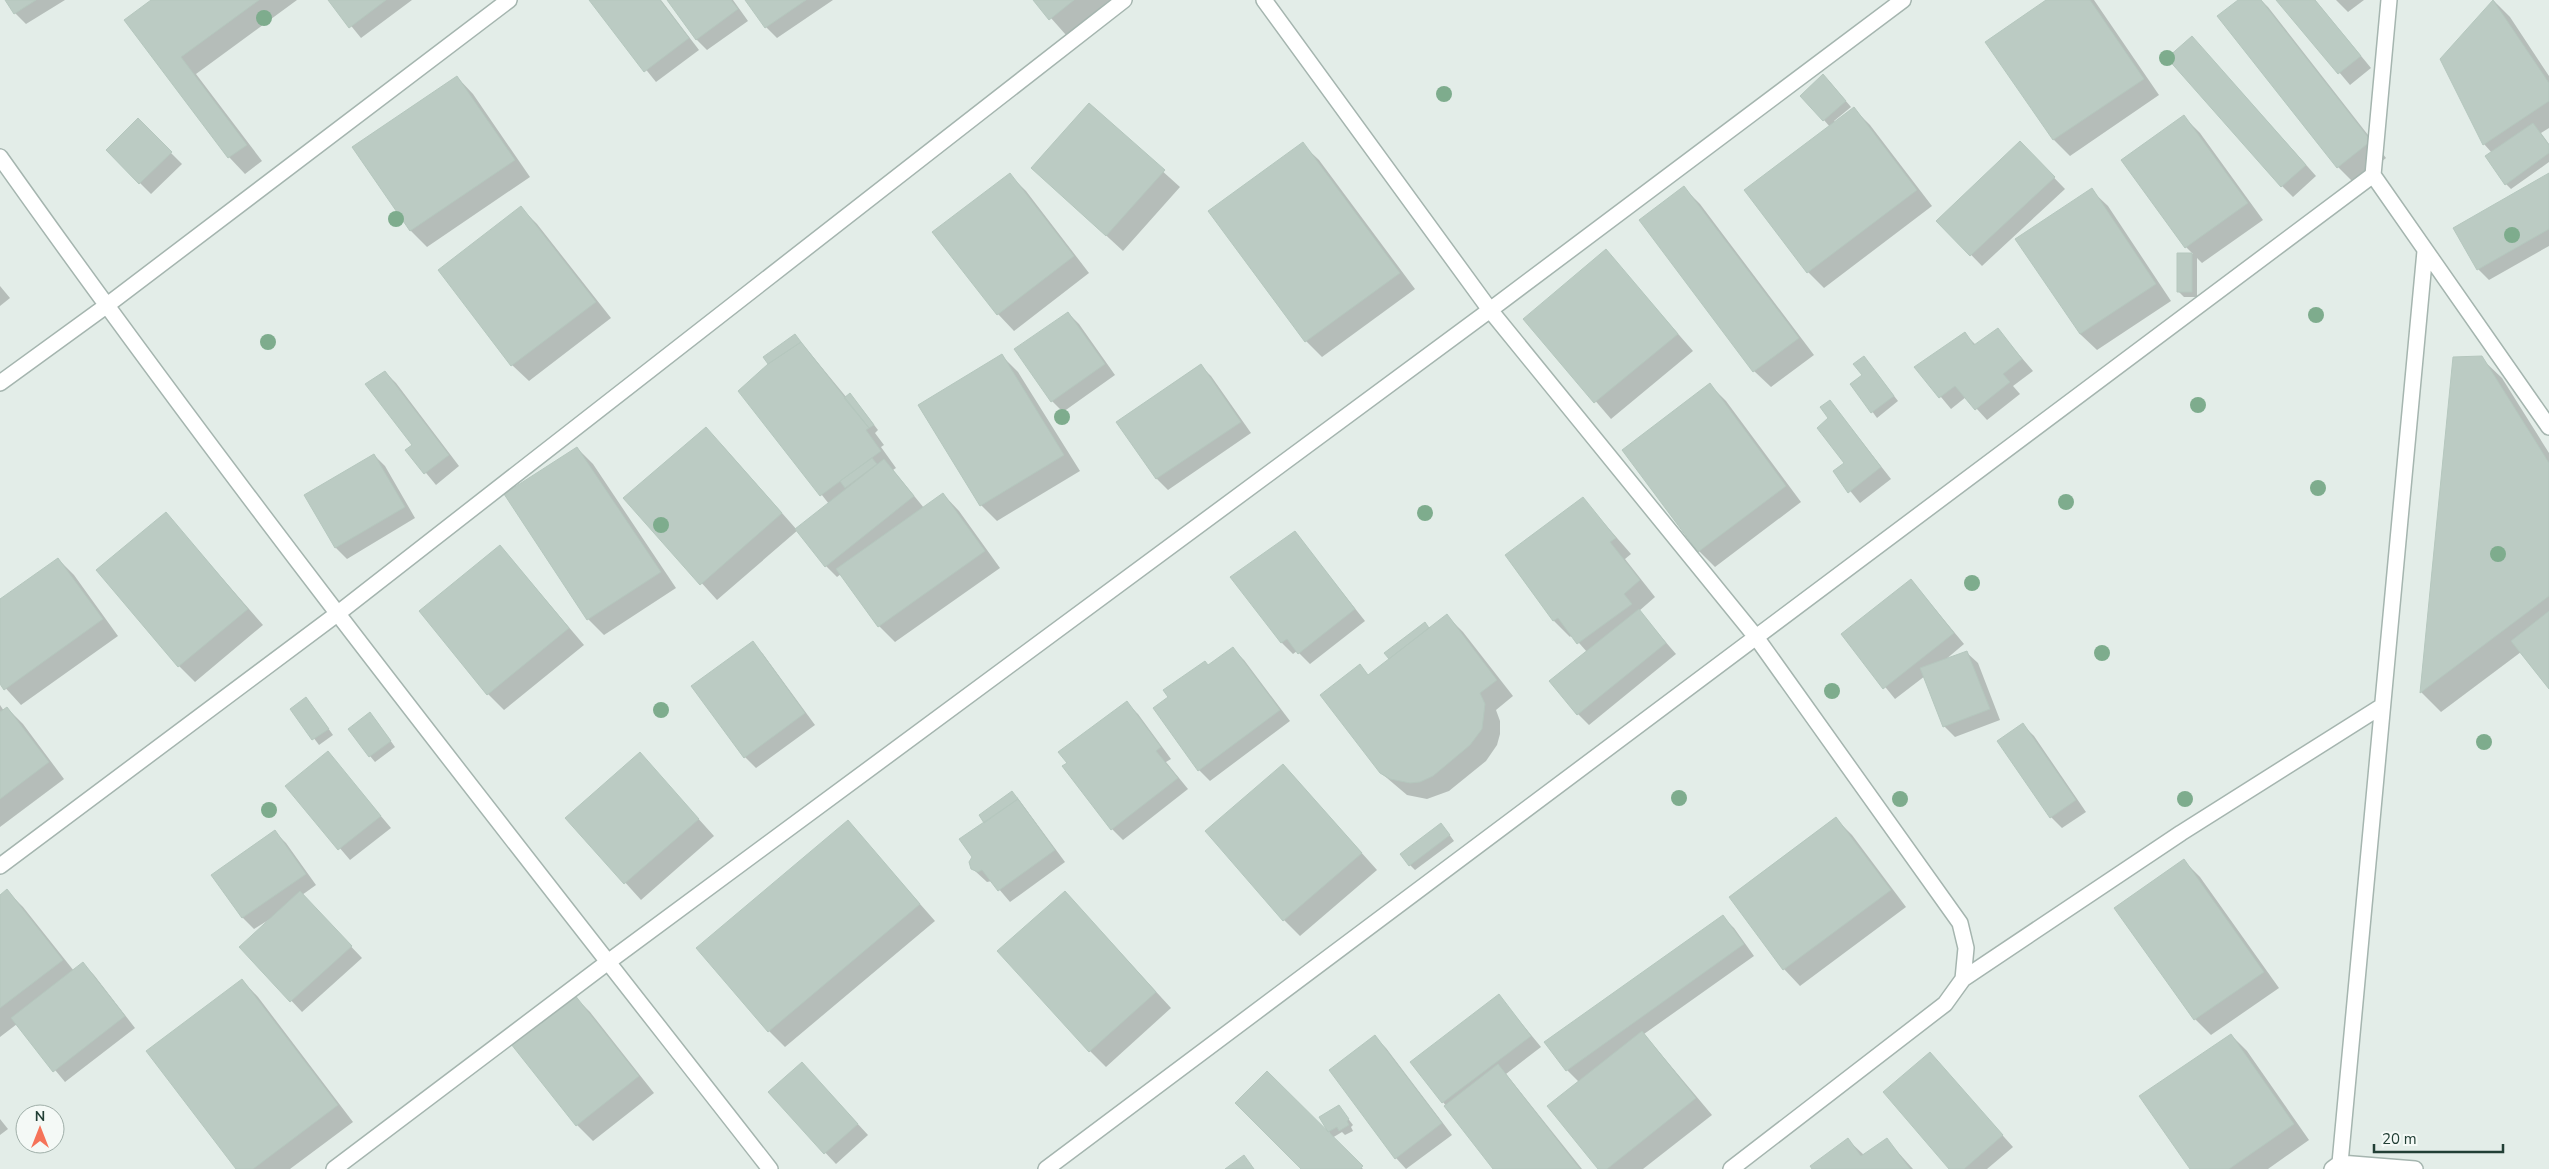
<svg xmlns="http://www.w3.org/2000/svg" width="2549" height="1169" font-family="'Nunito Sans',sans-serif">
	<rect width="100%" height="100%" fill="#e3ede8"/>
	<path fill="#0003" d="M6,0H65L26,24L15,13Z
		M153,0H297L196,74L262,161L245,174L229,157L126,20Z
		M330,0H412L361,38Z
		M590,0H661L699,50L656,82Z
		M668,0H733L748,21L707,50L696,39Z
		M747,0H833L777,38L766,27Z
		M1035,0H1110L1066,35Z
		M2049,0H2094L2159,95L2070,156L2054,140L1986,42Z
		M2240,0H2261L2268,7L2386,158L2354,183L2338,167L2219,16Z
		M2278,0H2315L2371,68L2350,85Z
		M2336,0H2364L2348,12Z
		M2494,1L2510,17L2549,76V128L2541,133L2549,144V162L2511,189L2506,184L2492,153L2484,144L2442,59Z
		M2203,49L2316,176L2293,197L2282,186Z
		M457,77L473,94L530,177L427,247L411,231L353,147Z
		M1829,81L1851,107L1834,121L1835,123L1854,109L1870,125L1932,206L1824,288L1808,272L1830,127L1824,120Z
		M1089,105L1180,187L1123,251L1033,168Z
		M2184,117L2200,133L2263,220L2202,263L2197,258V297H2184L2178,291V254H2193L2186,247Z
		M138,120L182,164L151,194L107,150Z
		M1302,144L1319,160L1415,289L1322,357L1306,341Z
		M2031,154L2065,189L1982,266L1938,221Z
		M1010,175L1026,191L1089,273L1014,331L998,314Z
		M2549,175V246L2489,280L2478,269Z
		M1684,188L1700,204L1814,355L1771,387L1754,371L1640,220Z
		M2091,190L2108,206L2171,301L2097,350L2080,334Z
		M521,208L537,224L611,318L529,381L512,365Z
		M1606,251L1693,351L1611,419L1525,319Z
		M0,286L10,298L0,306Z
		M1068,313L1079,324L1115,375L1063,412L1052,401Z
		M1998,330L2033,371L2013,386L2020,394L1987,420L1966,397L1951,409L1916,367L1965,334L1976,345Z
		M800,341L847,398L855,400L878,430L875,433L884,445L881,447L896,468L893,470L924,508L943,494L959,511L1000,568L895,642L879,626L841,574L837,577L826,566L798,530L717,600L625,498L722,445L797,530L829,504L740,391Z
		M1002,356L1018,372L1080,471L997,521L981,505Z
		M1864,357L1898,401L1877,418L1852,384L1864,375Z
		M2481,358L2502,378L2549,453V687L2521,652L2441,712L2421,692Z
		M1200,365L1211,376L1251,433L1168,490L1157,479L1117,422Z
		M385,372L396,383L459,466L436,485L407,450L413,445Z
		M1710,385L1726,401L1801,502L1715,567L1699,551Z
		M1830,401L1891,479L1860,503L1834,471L1846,463L1830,418Z
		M577,448L593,464L676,588L604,635L588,619Z
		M374,455L385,466L415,518L347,559L336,548L306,495Z
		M1583,499L1631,554L1625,559L1655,597L1639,611L1676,654L1589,725L1578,714L1587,652L1572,635L1570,637L1554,621L1506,555Z
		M166,514L263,625L195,682L179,666Z
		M1295,533L1365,621L1310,664L1297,651L1293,654L1282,643L1232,578Z
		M500,546L584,645L504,710L488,694Z
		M58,559L74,575L118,636L21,705L0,682V600Z
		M1911,580L1964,644L1945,660L1966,652L1978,663L2000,720L1955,737L1944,726L1925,676L1895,699L1842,634Z
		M1447,616L1463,632L1513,696L1496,710L1500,721V734L1497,745L1486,761L1449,791L1427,799L1407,795L1381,773L1360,666L1369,676Z
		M752,643L763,654L815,725L756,768L745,757Z
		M1233,649L1244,660L1290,721L1210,781L1199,770L1208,666Z
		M1127,703L1138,714L1171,759L1166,762L1188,789L1123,840L1112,829Z
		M311,704L333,735L319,745L292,709Z
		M0,705L4,711L7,708L23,724L64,779L0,827Z
		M375,719L395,747L375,762L370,756Z
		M2023,725L2034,736L2086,812L2062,828L2051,817Z
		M328,753L391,828L350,860L287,786Z
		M640,754L714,836L641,900L567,818Z
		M1283,765L1377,870L1300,936L1284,920Z
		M1017,797L1065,862L1010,902L992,881L987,882L975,871Z
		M1835,818L1852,835L1906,907L1800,986L1784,969L1730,897Z
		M848,822L935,921L785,1047L769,1031Z
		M1446,830L1454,841L1415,870L1410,865Z
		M275,832L286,843L316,885L302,895L362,958L302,1012L241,947L275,916L254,929L243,918L213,875Z
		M2184,861L2200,877L2279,988L2211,1035L2195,1019Z
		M7,891L23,907L74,971L83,964L94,975L135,1028L65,1082L17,1024L0,1037V896Z
		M1065,892L1171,1008L1106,1067L1090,1051Z
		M1723,917L1734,928L1754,956L1644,1034L1712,1115L1643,1169H1600L1579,1082L1567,1070Z
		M242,980L258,997L353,1122L290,1169H237Z
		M574,996L590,1012L654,1093L593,1141L577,1125Z
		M1499,996L1541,1047L1506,1074L1582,1169H1495L1412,1062Z
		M2231,1035L2247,1051L2309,1140L2268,1169H2192Z
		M1375,1037L1386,1048L1452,1135L1406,1169L1396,1158Z
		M1930,1054L2013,1147L1987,1169H1951Z
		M813,1075L868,1135L836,1164L769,1093Z
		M1339,1107L1353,1125L1351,1127L1353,1131L1345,1135L1342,1132L1332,1138L1363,1169H1303L1332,1137L1321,1118Z
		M0,1119L8,1129L0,1135Z
		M1848,1140L1864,1155L1887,1140L1913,1169H1813Z"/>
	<path fill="#bbcbc3" stroke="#b5c7be" d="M5,0H36L14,14Z
		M151,0H259L181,57L247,145L228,158L124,20Z
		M328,0H386L349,28Z
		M589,0H660L689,38L644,72Z
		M667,0H731L738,9L696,40Z
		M745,0H806L765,28Z
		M1033,0H1074L1049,20Z
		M2046,0H2090L2144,79L2053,140L1985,42Z
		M2238,0H2261L2371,141L2337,168L2217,16Z
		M2276,0H2315L2361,56L2338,74Z
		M2493,0L2549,83V101L2483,145L2440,59Z
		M2192,36L2306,165L2281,187L2167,58Z
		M1823,74L1846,101L1823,121L1800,96Z
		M457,76L515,160L410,231L352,147Z
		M1089,103L1165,170L1106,236L1031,168Z
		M1854,107L1917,190L1807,273L1744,190Z
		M2184,115L2248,203L2185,248L2121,160Z
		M138,118L172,152L139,184L106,150Z
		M2533,123L2549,145V153L2505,185L2485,156Z
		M2020,141L2055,177L1970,256L1936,221Z
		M1303,142L1400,273L1305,342L1208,211Z
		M1010,173L1074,256L997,315L932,232Z
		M2549,173V229L2477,270L2453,228Z
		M1684,186L1799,338L1753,372L1639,220Z
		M2092,188L2156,284L2080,334L2015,239Z
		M521,206L596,302L511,366L438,270Z
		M1606,249L1678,334L1594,403L1523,319Z
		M2177,253H2192V292H2177Z
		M1068,312L1105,364L1051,402L1014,349Z
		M1998,328L2022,359L2003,374L2010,382L1975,410L1955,386L1939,398L1914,367L1965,332L1974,345Z
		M795,334L801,342L768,364L763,357Z
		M801,342L869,428L866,430L881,451L820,496L738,391L768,364Z
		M1002,354L1064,455L980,506L918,405Z
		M1864,356L1894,396L1871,413L1850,384L1862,375L1853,364Z
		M2482,356L2549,463V596L2420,693L2453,357Z
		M1201,364L1241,422L1156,479L1116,422Z
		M385,371L449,455L424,474L405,450L412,445L365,384Z
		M1710,383L1786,486L1698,552L1622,450Z
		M850,393L874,425L869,428L844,398Z
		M1830,400L1881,467L1848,493L1833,471L1844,463L1817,428L1828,418L1820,407Z
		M706,427L782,513L700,585L623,498Z
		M577,447L661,572L587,620L504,494Z
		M374,454L405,507L335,548L304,495Z
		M872,458L877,464L845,488L840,481Z
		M884,459L914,496L825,567L795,529Z
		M943,493L985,551L878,627L836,569Z
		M1583,497L1616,538L1610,542L1640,580L1624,594L1632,604L1577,644L1558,618L1553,621L1505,555Z
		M166,512L248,609L178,667L96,570Z
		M1295,531L1355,609L1298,654L1287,639L1281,643L1230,577Z
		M500,545L569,628L487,695L419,611Z
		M58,558L103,619L4,690L0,684V599Z
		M1911,579L1954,633L1883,689L1841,634Z
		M1639,609L1666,643L1577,715L1549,681Z
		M2549,611V689L2511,641Z
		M1447,614L1497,680L1480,693L1485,704L1482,729L1470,745L1433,776L1420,782L1410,783L1390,779L1380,773L1320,695L1360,664L1368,675Z
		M1425,622L1429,628L1389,659L1384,653Z
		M753,641L805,713L744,758L691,686Z
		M1233,647L1280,710L1198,771L1153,708L1168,697L1163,690L1205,661L1208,665Z
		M1967,651L1990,709L1943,727L1920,668Z
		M306,697L329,729L312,740L290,709Z
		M1127,701L1161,747L1156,751L1178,778L1111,830L1062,766L1067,763L1058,752Z
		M7,707L49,762L0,799V712Z
		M370,712L391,741L369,757L348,729Z
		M2023,723L2076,800L2050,818L1997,741Z
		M328,751L381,816L338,850L285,786Z
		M640,752L699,819L624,884L565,818Z
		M1283,764L1362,853L1283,921L1205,831Z
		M1012,791L1018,799L984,823L979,815Z
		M1018,799L1055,850L998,891L982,870L978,872L971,869L969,862L972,857L959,839Z
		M1836,817L1891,890L1783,970L1729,897Z
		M848,820L920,904L768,1032L696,948Z
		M1441,823L1450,835L1409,866L1400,854Z
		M275,830L306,874L242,918L211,875Z
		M2184,859L2264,972L2194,1020L2114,908Z
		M7,889L63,960L0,1008V895Z
		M300,891L352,946L290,1002L239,947Z
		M1065,891L1156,992L1089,1052L997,951Z
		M1723,915L1744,944L1566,1071L1544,1042Z
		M83,962L125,1016L53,1072L11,1018Z
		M242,979L338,1105L253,1169H236L146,1051Z
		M574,994L639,1076L576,1126L511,1044Z
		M1499,994L1531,1036L1442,1103L1410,1062Z
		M1642,1031L1696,1098L1607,1169H1598L1547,1106Z
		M2231,1034L2294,1124L2229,1169H2190L2139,1096Z
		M1375,1035L1442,1123L1395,1159L1329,1070Z
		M1930,1052L2003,1135L1964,1169H1949L1883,1092Z
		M802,1062L858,1124L824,1154L768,1092Z
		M1498,1064L1580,1169H1493L1444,1106Z
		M1267,1071L1363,1166L1360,1169H1301L1235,1103Z
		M1339,1105L1349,1119L1347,1121L1349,1125L1339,1131L1337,1127L1328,1132L1319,1117Z
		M1848,1138L1861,1156L1887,1138L1910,1169H1812L1810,1166Z
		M1244,1155L1254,1169H1225Z"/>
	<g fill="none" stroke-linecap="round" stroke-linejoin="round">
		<g stroke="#a5b5af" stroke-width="18">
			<path id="minor" d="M1264,0L1490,310L1756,637L1960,923L1966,948L1963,979
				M2389,0L2373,175L2549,427
				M0,157C245,503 509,835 770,1169
				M0,383L106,306L509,0
				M0,866L337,614L1124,0
				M2340,1163L2425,251
				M334,1169L608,962L1490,310L1903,0
				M1046,1169L2373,175
				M1731,1169L1945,1004L1963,979L2181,833L2382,706
				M2332,1169L2340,1163L2415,1169"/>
		</g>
		<use href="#minor" stroke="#fff" stroke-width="15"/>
	</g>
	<g fill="#7eac8d">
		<circle cx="264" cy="18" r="8"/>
		<circle cx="2167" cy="58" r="8"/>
		<circle cx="1444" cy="94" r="8"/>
		<circle cx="396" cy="219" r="8"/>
		<circle cx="2512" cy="235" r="8"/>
		<circle cx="2316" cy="315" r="8"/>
		<circle cx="268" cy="342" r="8"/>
		<circle cx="2198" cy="405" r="8"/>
		<circle cx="1062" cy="417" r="8"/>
		<circle cx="2318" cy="488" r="8"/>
		<circle cx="2066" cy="502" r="8"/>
		<circle cx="1425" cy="513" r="8"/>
		<circle cx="661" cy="525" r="8"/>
		<circle cx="2498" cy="554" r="8"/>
		<circle cx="1972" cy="583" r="8"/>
		<circle cx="2102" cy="653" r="8"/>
		<circle cx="1832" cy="691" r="8"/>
		<circle cx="661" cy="710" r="8"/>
		<circle cx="2484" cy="742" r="8"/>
		<circle cx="1679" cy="798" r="8"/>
		<circle cx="1900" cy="799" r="8"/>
		<circle cx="2185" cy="799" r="8"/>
		<circle cx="269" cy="810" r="8"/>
	</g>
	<g transform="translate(40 1129)"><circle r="24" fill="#f4f9f6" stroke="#a0afa9"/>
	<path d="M0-4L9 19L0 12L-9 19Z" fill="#f57359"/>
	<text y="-8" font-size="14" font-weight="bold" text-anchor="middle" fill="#223f35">N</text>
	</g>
	<path d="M2374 1144v8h129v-8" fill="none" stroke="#223f35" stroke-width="2.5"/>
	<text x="2382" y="1144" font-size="15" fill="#223f35" stroke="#f4f9f6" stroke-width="4" paint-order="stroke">20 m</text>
</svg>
